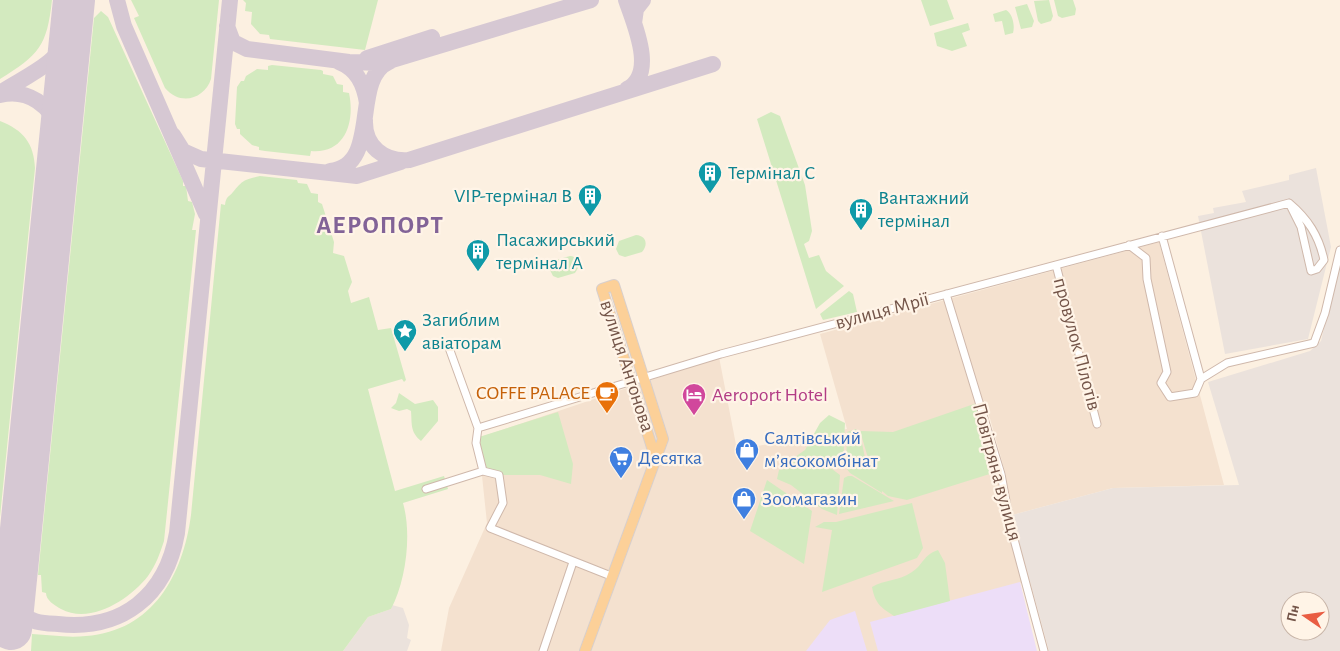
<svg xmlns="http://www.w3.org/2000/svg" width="1340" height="651" font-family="'Alegreya Sans',sans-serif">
	<rect width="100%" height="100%" fill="#fcf0e1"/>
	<path fill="#f4e1cf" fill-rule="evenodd" d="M1159,242L1224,485L1113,488L1012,515L1030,580L1020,583L1036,651H441L449,608L487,523L478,438L719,357L737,450L847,429L820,334ZM985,401L1006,475L995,478L977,403Z"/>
	<path fill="#ebe2dc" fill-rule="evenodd" d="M1316,168L1331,247L1308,339L1225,354L1198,216L1214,213L1213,208L1246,202L1242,191L1289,180V175Z
		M1340,260V651H1049L1012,515L1113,488L1239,485L1208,382L1310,351L1321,341ZM1290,601H1320V631H1290Z
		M392,605L403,608L409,625L407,638L411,640L407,651H343L368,617L391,609Z"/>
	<path fill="#eddef8" d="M1020,582L1037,651H878L870,622Z
		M855,611L867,651H806L830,620Z"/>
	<path fill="#d3eabf" d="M0,0H52C47,46 39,55 0,79Z
		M131,0H219L211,79C205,98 181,107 165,88L134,18L139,16Z
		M243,0H378L365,50L270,39L269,35L260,34L251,24L252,12L245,11L246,3Z
		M921,0H947L954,19L930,26Z
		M1049,0L1053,16L1051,21L1041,24L1038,21L1034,1Z
		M1054,0H1073L1076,9L1075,15L1062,18L1058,16Z
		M1027,4L1034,21L1032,27L1021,29L1015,7Z
		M1006,10C1013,14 1015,26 1013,33L1005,35L1002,21L995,22L993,14Z
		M101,11L108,17L183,181V186H186L188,201L192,202L195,214L192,230H196L164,541C160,553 156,565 148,576C130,599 91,625 61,609C54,605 46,600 46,593L42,592L41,575H38L94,18Z
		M968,23L970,30L962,33L967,46L952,51L937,46L934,33Z
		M272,65L321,70L323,71V74L333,76L337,84L343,85V92L349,93C355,121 346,154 311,151L310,156L265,151L259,150V147L252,145L240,134V129H237L235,124L237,87L241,81H244L246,76L257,69L268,70V66Z
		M771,112L780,116L805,185L812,231L809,241L804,244L809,258L819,255L826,271L844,286L816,309L757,119Z
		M0,121C23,130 34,143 35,168L0,517Z
		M260,176L297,180L298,183L307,184L311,193L318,194V202L322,204L334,242L333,253L344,256L352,282L348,291L351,303L369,297L378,330L391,328L406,380L404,382L402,379L368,389L395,491L444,476L448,489L403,503C412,534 406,581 391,609L368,617L343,651H31L32,634C50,635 68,638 86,636C153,631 183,575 191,515L221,204L225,205C226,196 229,197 233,192C244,179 244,180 260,176Z
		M636,235C647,236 648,245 642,252L625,257L619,255L616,249L619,241Z
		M570,256C580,257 581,265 575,273L558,278L553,276L550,270L552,261Z
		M849,291L853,294L857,312L823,320L820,314Z
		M399,393L415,404L433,400L438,407V421L421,441C410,432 412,424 411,411L407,409L399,411L391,408L396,403Z
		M977,403L996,472L907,500L888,496L882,491V493L850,473L846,468L847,432L856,429L861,438L865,458H868L860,431L893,432Z
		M558,412L573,464L571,484L540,475H501L500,471L485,469L479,437Z
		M829,415L845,423L843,465L836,468L811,463L785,464L805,450L820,423Z
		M802,466L832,469L840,475L837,515L822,509L791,485L777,479L779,470Z
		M848,476H852L894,501L839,514L844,478Z
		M767,480L812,511L804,564L750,531Z
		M912,503L923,548L917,558L822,592L832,530L815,527L824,522H836Z
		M938,550L945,563L950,601L894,616C880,607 875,603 872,587C885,579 897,582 912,572C924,564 923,555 938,550Z"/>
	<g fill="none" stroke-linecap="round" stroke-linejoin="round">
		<path stroke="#d6c8d3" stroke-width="16" d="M117,0L124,26L206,214
			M626,0C634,24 657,74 627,89
			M74,5L76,0
			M634,23L636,9L643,0
			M227,26L233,42L247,49L349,62L382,63L591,0
			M367,58L432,37
			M339,62C357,69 364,84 367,103
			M0,93C26,76 58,64 71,34
			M0,95C29,88 50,106 61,131
			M365,120C364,146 384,162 409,160L713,64
			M173,135L183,151L201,159L357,176L401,162
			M330,171C382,166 350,79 389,62
			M15,586L19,612C31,623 43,623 58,624C122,631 166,596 177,533L230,0"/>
		<path stroke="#d6c8d3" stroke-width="42" d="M11,629L74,0"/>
		<g stroke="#cfb8ab" stroke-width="9">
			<path id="minor" d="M1289,203C1308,219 1319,236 1324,260L1317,269L1311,271L1301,227Z
				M1129,245L1146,258L1147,279L1167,372L1161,383L1170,397L1195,393L1201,379L1162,236
				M1056,265L1097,424
				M946,294L1001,474L1011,528L1044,651
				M448,345L478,428L476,443L483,471L499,475L503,503L490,528L611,576
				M1201,379L1227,363L1314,343L1325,313L1340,250
				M478,428L721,354L1289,203
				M426,489L483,471
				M543,651L573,562"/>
		</g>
		<g stroke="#d8cfcc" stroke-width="12">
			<path id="primary" d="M585,651L663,439L614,285L602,289L656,460"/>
		</g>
		<use href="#minor" stroke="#fff" stroke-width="7"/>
		<use href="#primary" stroke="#fcd098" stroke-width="10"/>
	</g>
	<defs>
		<g id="building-pin" transform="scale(1.25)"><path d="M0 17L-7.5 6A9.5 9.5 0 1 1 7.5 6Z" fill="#0f9aa8" stroke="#fff4e7"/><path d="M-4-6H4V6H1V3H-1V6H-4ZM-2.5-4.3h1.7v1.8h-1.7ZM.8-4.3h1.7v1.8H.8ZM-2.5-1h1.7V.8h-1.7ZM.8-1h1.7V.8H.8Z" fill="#fff"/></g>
		<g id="sight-pin" transform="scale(1.25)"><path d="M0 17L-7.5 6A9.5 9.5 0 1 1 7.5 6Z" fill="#0f9aa8" stroke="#fff4e7"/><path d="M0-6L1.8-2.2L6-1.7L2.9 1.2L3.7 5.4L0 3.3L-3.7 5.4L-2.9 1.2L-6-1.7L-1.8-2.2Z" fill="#fff"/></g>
		<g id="cafe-pin" transform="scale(1.25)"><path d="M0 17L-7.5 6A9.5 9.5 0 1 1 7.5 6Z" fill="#e8710a" stroke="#fff4e7"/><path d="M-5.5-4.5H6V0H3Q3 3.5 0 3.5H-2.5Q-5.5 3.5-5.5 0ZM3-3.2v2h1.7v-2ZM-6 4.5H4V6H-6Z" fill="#fff"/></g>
		<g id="hotel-pin" transform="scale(1.25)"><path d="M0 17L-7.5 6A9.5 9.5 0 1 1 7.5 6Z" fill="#d1479c" stroke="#fff4e7"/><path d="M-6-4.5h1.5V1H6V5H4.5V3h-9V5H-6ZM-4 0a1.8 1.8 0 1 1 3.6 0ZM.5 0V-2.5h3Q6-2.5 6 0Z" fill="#fff"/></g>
		<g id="shop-pin" transform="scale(1.25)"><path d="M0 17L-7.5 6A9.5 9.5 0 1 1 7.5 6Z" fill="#3f7fe0" stroke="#fff4e7"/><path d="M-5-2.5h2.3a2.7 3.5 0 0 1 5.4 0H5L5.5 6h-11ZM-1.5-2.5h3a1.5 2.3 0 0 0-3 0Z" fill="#fff"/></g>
		<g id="supermarket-pin" transform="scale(1.25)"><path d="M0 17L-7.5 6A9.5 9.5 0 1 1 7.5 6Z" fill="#3f7fe0" stroke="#fff4e7"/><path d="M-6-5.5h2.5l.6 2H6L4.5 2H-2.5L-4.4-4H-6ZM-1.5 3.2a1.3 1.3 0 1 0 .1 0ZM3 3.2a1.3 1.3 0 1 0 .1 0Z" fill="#fff"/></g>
	</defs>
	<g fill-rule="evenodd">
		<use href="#building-pin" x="710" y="173"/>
		<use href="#building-pin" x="590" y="196"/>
		<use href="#building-pin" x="861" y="210"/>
		<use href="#building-pin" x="478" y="251"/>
		<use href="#sight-pin" x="405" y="331"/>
		<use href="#cafe-pin" x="607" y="393"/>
		<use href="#hotel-pin" x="694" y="395"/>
		<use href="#shop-pin" x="747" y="450"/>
		<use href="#supermarket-pin" x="621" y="458"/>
		<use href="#shop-pin" x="744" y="499"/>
	</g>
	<g text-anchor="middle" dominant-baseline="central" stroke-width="4.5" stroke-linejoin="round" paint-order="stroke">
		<g font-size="20" fill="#0d838f" stroke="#fff4e7" text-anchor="start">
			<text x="728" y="173">Термінал C</text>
			<text x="572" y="196" text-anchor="end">VIP-термінал B</text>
			<text x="878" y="198">Вантажний<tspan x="878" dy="23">термінал</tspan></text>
			<text x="496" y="240">Пасажирський<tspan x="496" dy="23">термінал A</tspan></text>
			<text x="422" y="320">Загиблим<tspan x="422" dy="23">авіаторам</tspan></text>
		</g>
		<g font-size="20" fill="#735448" stroke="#fff4e7">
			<text transform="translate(882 311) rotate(-15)">вулиця Мрії</text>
			<text transform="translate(1077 344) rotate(75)">провулок Пілотів</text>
			<text transform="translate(627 366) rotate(72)">вулиця Антонова</text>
			<text transform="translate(997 472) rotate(75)">Повітряна вулиця</text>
		</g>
		<g font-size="20" fill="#c56008" stroke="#fff4e7" text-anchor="end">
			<text x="590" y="393">COFFE PALACE</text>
		</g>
		<g font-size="20" fill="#b23c85" stroke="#fff4e7" text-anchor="start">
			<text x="712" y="395">Aeroport Hotel</text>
		</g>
		<g font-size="20" fill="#366cbe" stroke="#fff4e7" text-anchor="start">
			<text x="764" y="438">Салтівський<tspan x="764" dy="23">мʼясокомбінат</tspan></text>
			<text x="638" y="458">Десятка</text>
			<text x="762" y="499">Зоомагазин</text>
		</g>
		<g font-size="25" font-weight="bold" letter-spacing="1" fill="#826397" stroke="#fff4e7">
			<text x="380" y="225">АЕРОПОРТ</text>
		</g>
	</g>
	<g transform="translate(1305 616) rotate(283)"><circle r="24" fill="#fff4e7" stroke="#c7b4a7"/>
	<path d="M0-4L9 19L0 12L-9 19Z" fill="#e95d43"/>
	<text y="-8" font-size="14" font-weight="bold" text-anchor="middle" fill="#735448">Пн</text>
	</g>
</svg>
